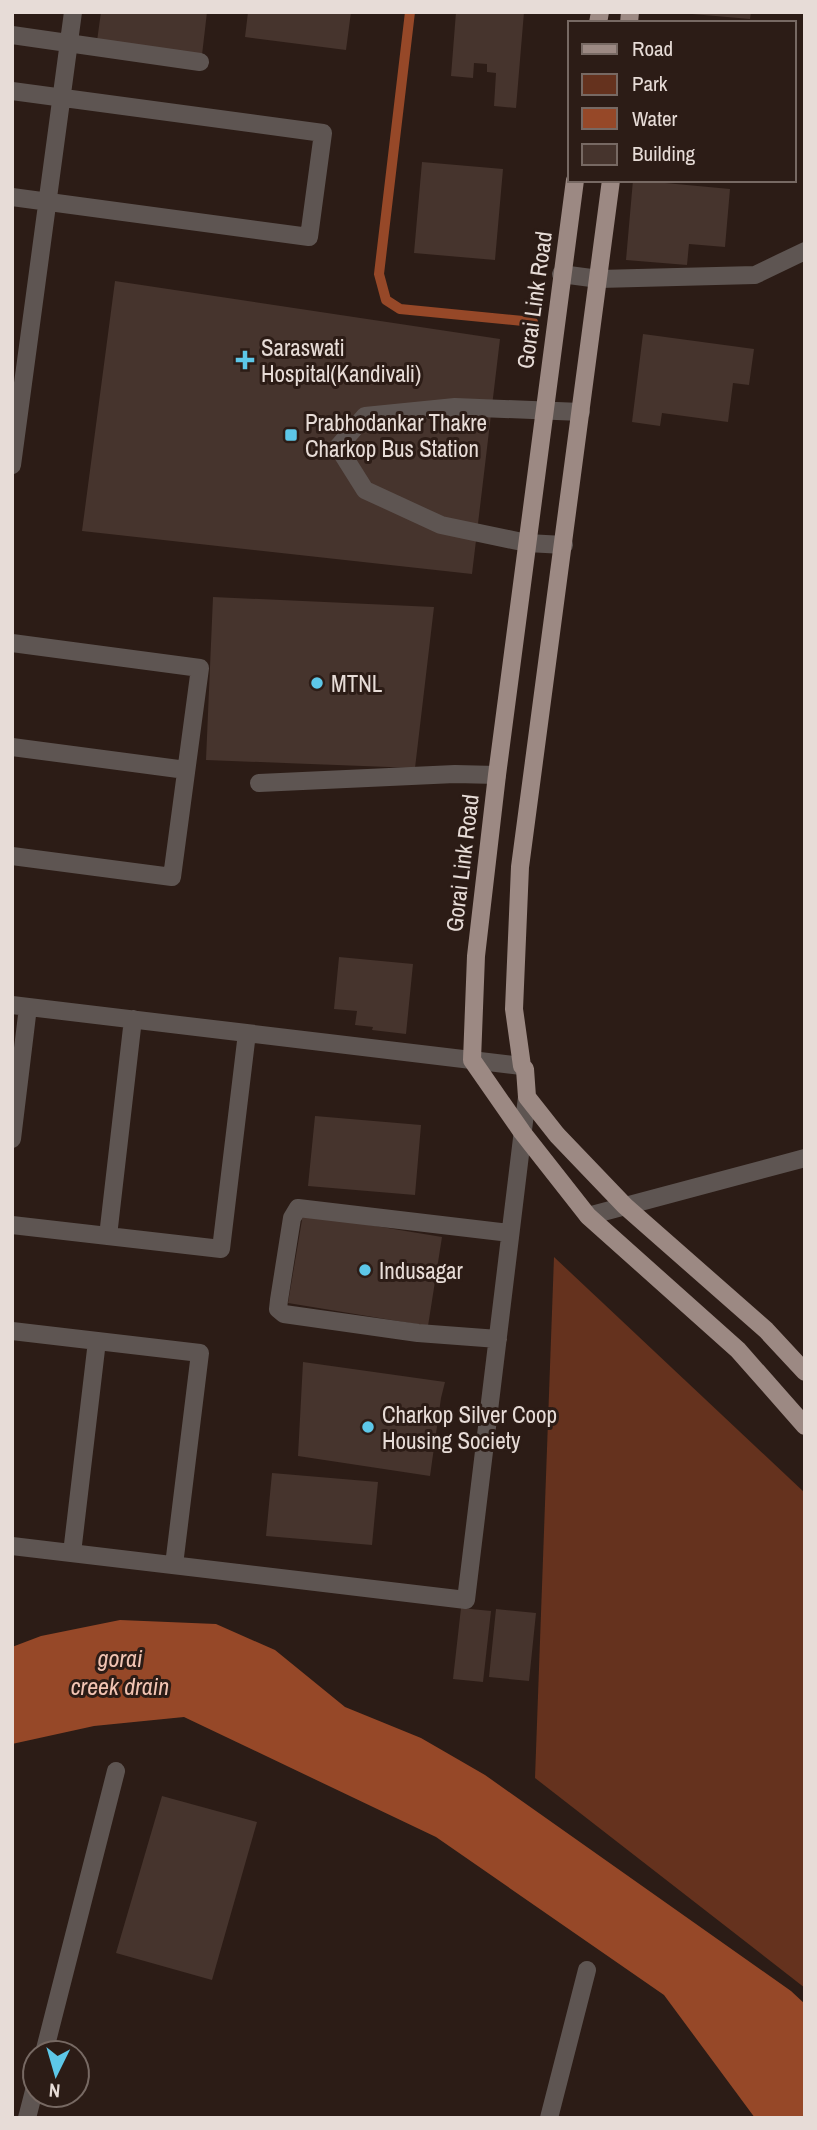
<svg xmlns="http://www.w3.org/2000/svg" width="817" height="2130" font-family="'Archivo Narrow',sans-serif">
	<rect width="100%" height="100%" fill="#2c1c16"/>
	<path fill="#65321e" d="M554,1257L805,1493V1988L535,1778Z"/>
	<path fill="#964828" d="M120,1620L216,1624L275,1650L345,1707L421,1738L485,1775L791,1991L805,2004V2118H755L664,1995L436,1837L184,1717L94,1726L12,1744V1647L41,1636Z"/>
	<g fill="none" stroke-linecap="round" stroke-linejoin="round">
		<path stroke="#964828" stroke-width="10" d="M410,12L379,274L386,300L400,309L533,322"/>
	</g>
	<path fill="#46342d" d="M101,12H207L202,55L97,41Z
		M248,12H351L346,50L245,37Z
		M456,12H524L516,108L494,106L496,73L487,72V64L474,63L473,78L451,76Z
		M692,12H751L750,19L692,14Z
		M422,162L503,169L495,260L414,253Z
		M633,180L730,189L725,247L689,244L687,265L626,260Z
		M115,281L500,339L472,574L82,531Z
		M643,334L754,349L749,385L733,383L728,422L662,413L660,426L632,422Z
		M213,597L434,607L415,768L206,760Z
		M339,957L413,964L406,1034L372,1030L373,1027L355,1025L357,1011L334,1009Z
		M315,1116L421,1125L415,1195L308,1186Z
		M303,1214L442,1237L428,1326L288,1303Z
		M303,1362L445,1382L441,1398L430,1476L298,1456Z
		M272,1473L378,1482L372,1545L266,1536Z
		M461,1608L491,1611L483,1682L453,1679Z
		M496,1609L536,1613L529,1681L489,1677Z
		M162,1796L257,1822L212,1980L116,1953Z"/>
	<g fill="none" stroke-linecap="round" stroke-linejoin="round">
		<path stroke="#5e5552" stroke-width="18" d="M12,35L200,62
			M12,91L323,133L309,237L12,197
			M561,274L599,279L755,275L805,251
			M12,465L73,12
			M564,545L527,543L441,525L365,490L338,447L365,416L455,407L581,412
			M12,643L200,668L172,877L12,856
			M12,747L186,770
			M259,783L455,774L497,775
			M12,1005L522,1066
			M12,1139L28,1007
			M588,1216L805,1158
			M12,1225L221,1249L247,1033
			M108,1236L133,1019
			M12,1331L200,1353L174,1565
			M498,1339L418,1333L284,1314L278,1309L279,1300L292,1218L298,1208L510,1233
			M12,1546L466,1600L527,1097
			M72,1553L97,1341
			M44,2053L116,1771
			M27,2118L35,2087
			M549,2118L587,1970"/>
		<path stroke="#9c8983" stroke-width="18" d="M598,23L600,12
			M629,23L630,12
			M575,180L497,775L476,956L472,1060L522,1132L588,1216L738,1350L805,1426
			M611,180L520,867L514,1009L522,1066L525,1069L527,1097L557,1135L625,1206L766,1330L805,1372"/>
	</g>
	<g fill="#5dc7e8" stroke="#2c1c16" stroke-width="2.5">
		<path d="M241.5 349.5h7v7h7v7h-7v7h-7v-7h-7v-7h7z"/>
		<rect x="284" y="428" width="14" height="14" rx="3.5"/>
		<circle cx="317" cy="683" r="7"/>
		<circle cx="365" cy="1270" r="7"/>
		<circle cx="368" cy="1427" r="7"/>
	</g>
	<g text-anchor="middle" dominant-baseline="central" stroke-width="6" stroke-linejoin="round" paint-order="stroke">
		<g font-size="23" fill="#e7dcd7" stroke="#2c1c16">
			<text transform="translate(534 300) rotate(-82)">Gorai Link Road</text>
			<text transform="translate(462 863) rotate(-83)">Gorai Link Road</text>
		</g>
		<g font-size="23" fill="#e7dcd7" stroke="#2c1c16" text-anchor="start">
			<text x="261" y="347">Saraswati<tspan x="261" dy="26">Hospital(Kandivali)</tspan></text>
			<text x="305" y="422">Prabhodankar Thakre<tspan x="305" dy="26">Charkop Bus Station</tspan></text>
			<text x="331" y="683">MTNL</text>
			<text x="379" y="1270">Indusagar</text>
			<text x="382" y="1414">Charkop Silver Coop<tspan x="382" dy="26">Housing Society</tspan></text>
		</g>
		<g font-size="24" font-style="italic" fill="#f2c4b3" stroke="#2c1c16">
			<text x="120" y="1658">gorai<tspan x="120" dy="28">creek drain</tspan></text>
		</g>
	</g>
	<rect width="817" height="2130" fill="none" stroke="#e7dcd7" stroke-width="28"/>
	<rect x="568" y="21" width="228" height="161" fill="#2c1c16" stroke="#776963" stroke-width="2"/>
	<rect x="582" y="44" width="35" height="10" fill="#9c8983" stroke="#776963" stroke-width="2"/>
	<text x="632" y="56" font-size="21" fill="#e7dcd7">Road</text>
	<rect x="582" y="74" width="35" height="21" fill="#65321e" stroke="#776963" stroke-width="2"/>
	<text x="632" y="91" font-size="21" fill="#e7dcd7">Park</text>
	<rect x="582" y="108" width="35" height="21" fill="#964828" stroke="#776963" stroke-width="2"/>
	<text x="632" y="126" font-size="21" fill="#e7dcd7">Water</text>
	<rect x="582" y="144" width="35" height="21" fill="#46342d" stroke="#776963" stroke-width="2"/>
	<text x="632" y="161" font-size="21" fill="#e7dcd7">Building</text>
	<g transform="translate(56 2074) rotate(185)"><circle r="33" fill="#2c1c16" stroke="#776963" stroke-width="2"/>
	<path d="M0-5L12 26L0 18L-12 26Z" fill="#5dc7e8"/>
	<text y="-10" font-size="19" font-weight="bold" text-anchor="middle" fill="#e7dcd7">N</text>
	</g>
</svg>
